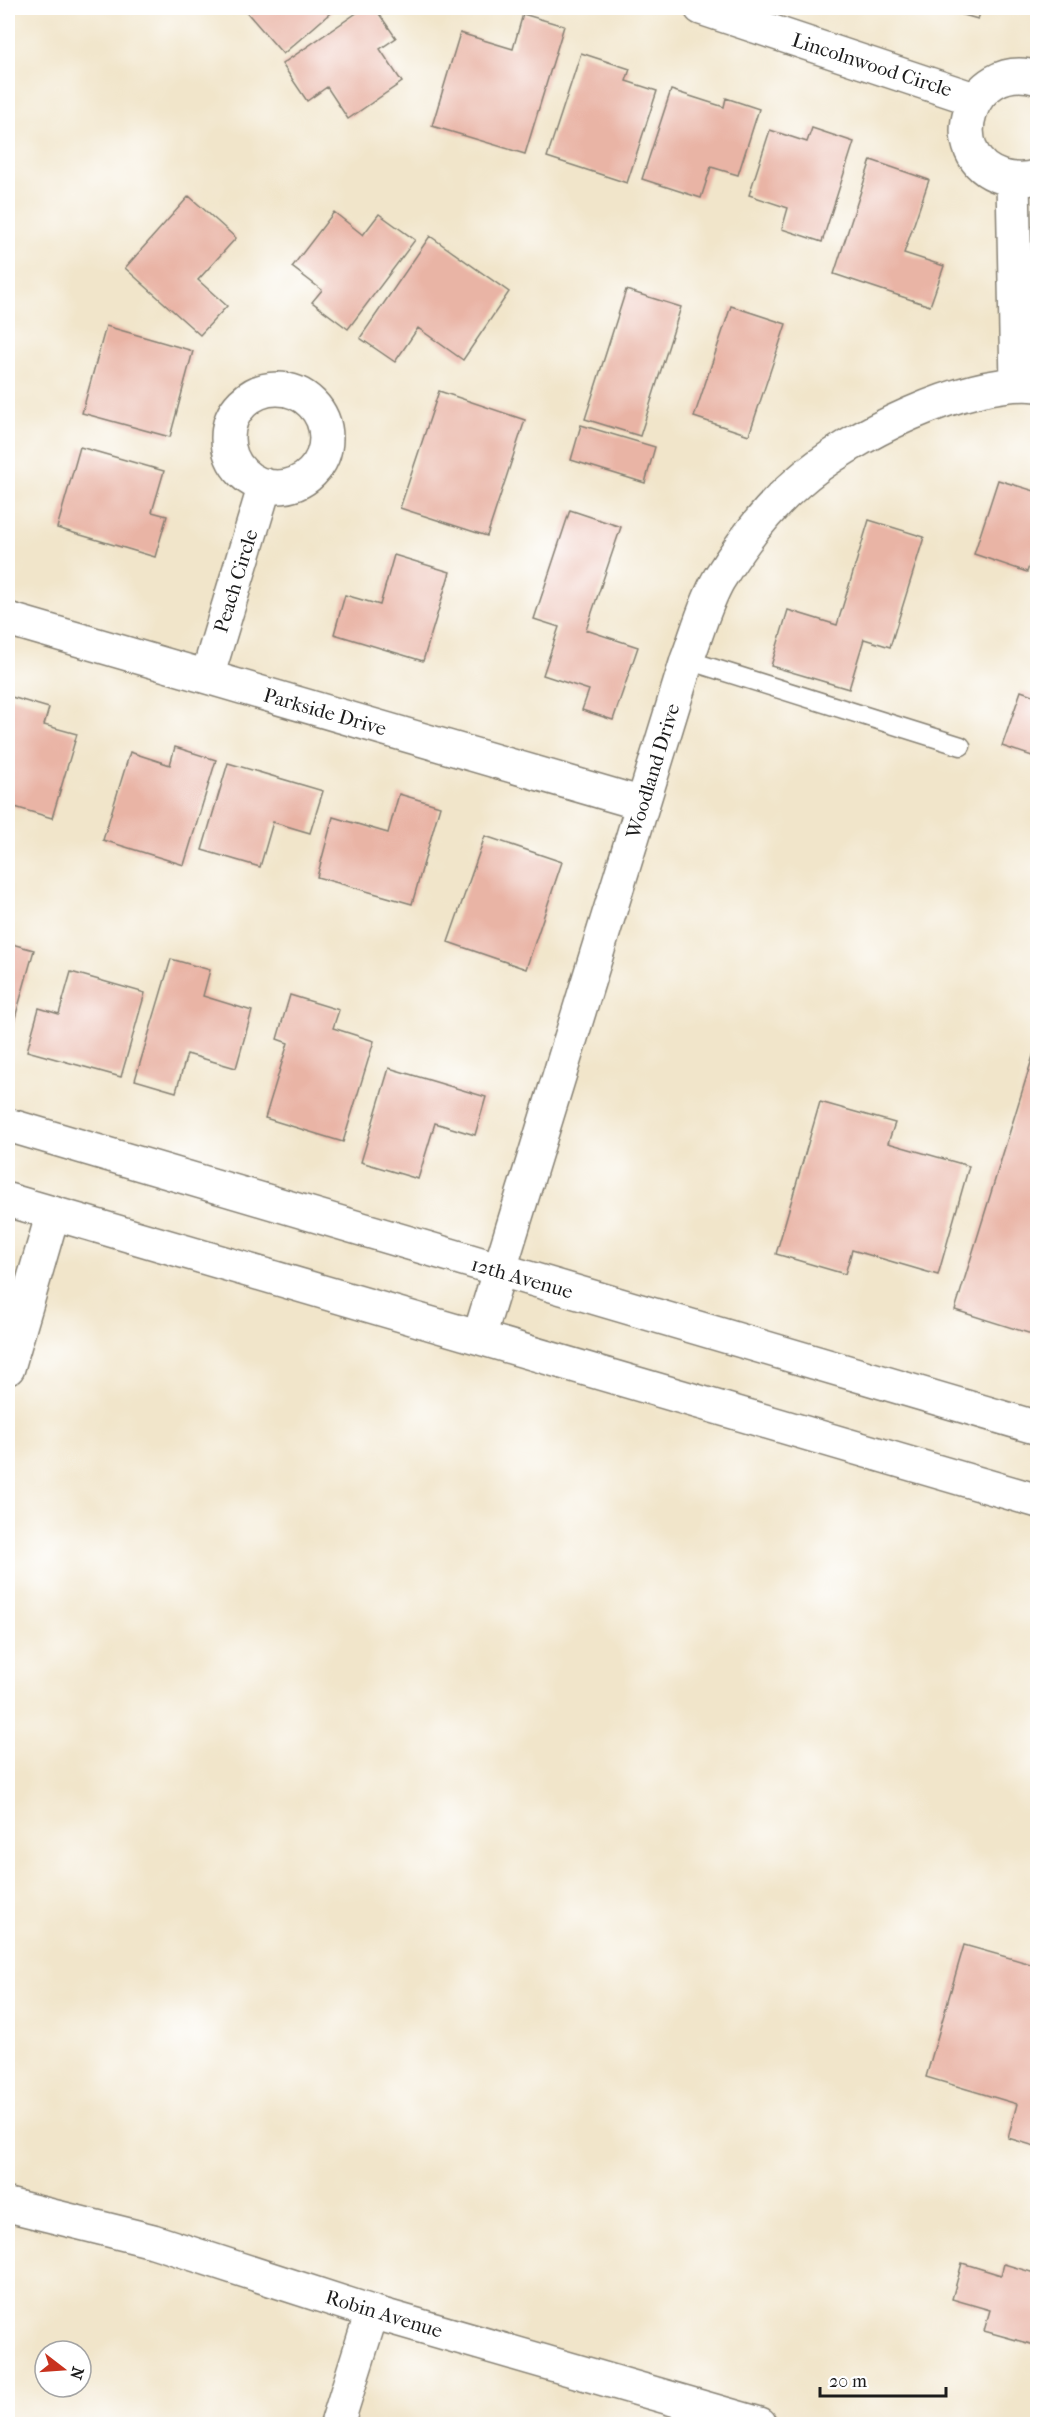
<svg xmlns="http://www.w3.org/2000/svg" width="1045" height="2432" font-family="'IM FELL French Canon',serif">
	<rect width="100%" height="100%" fill="#fff"/>
	<filter id="ink" filterUnits="userSpaceOnUse"><feTurbulence type="fractalNoise" baseFrequency=".0167" numOctaves="2"/><feDisplacementMap in="SourceGraphic" scale="12" xChannelSelector="R" yChannelSelector="G"/><feConvolveMatrix kernelMatrix="1 2 1 2 8 2 1 2 1" color-interpolation-filters="sRGB"/></filter>
	<filter id="wash" filterUnits="userSpaceOnUse"><feTurbulence type="fractalNoise" baseFrequency=".008" numOctaves="4" result="noise"/><feDisplacementMap in="SourceGraphic" scale="24" xChannelSelector="R" yChannelSelector="G"/><feGaussianBlur stdDeviation="1.35" result="paint"/><feColorMatrix in="noise" values="0 0 0 0 0 0 0 0 0 0 0 0 0 0 0 0 0 1.4 0 .05"/><feComposite in="paint" operator="in"/></filter>
	<g filter="url(#wash)">
		<rect width="100%" height="100%" fill="#f1e5ca"/>
		<g id="blocks">
			<path fill="#e9b4a5" d="M243,8H336L283,54Z
				M364,8H375L396,38L380,49L402,82L348,119L327,87L307,101L282,64Z
				M939,8H982L978,19Z
				M523,14L564,26L525,154L432,126L460,33L513,49Z
				M581,53L630,69L626,81L657,91L627,183L547,157Z
				M671,90L724,107L726,98L759,109L738,175L711,167L701,198L642,179Z
				M812,128L854,142L822,242L782,229L788,208L749,195L770,130L807,142Z
				M871,160L929,180L904,253L944,266L930,306L834,274Z
				M189,196L236,238L198,280L227,306L200,335L125,268Z
				M334,212L363,235L379,214L415,240L348,329L312,302L322,290L292,267Z
				M430,236L509,292L463,360L418,328L395,362L360,338Z
				M626,290L681,307L640,436L585,419Z
				M731,306L786,324L749,435L694,417Z
				M106,326L193,351L170,437L82,413Z
				M439,391L525,420L487,536L400,508Z
				M581,425L655,447L645,483L571,460Z
				M80,447L164,471L152,512L167,516L155,557L57,528Z
				M998,480L1038,492V540L1027,572L974,554Z
				M570,510L621,527L586,630L638,647L613,720L582,710L589,690L543,675L559,627L534,619Z
				M869,520L924,537L890,647L864,639L849,689L771,666L788,610L837,625Z
				M394,555L450,572L423,661L334,634L345,595L380,605Z
				M1021,691L1038,697V758L1002,746Z
				M8,696L49,708L44,725L77,734L52,818L8,805Z
				M175,747L216,760L184,865L103,840L130,752L170,765Z
				M228,763L323,791L310,833L273,822L260,867L202,850Z
				M399,794L440,806L412,904L317,877L333,817L388,833Z
				M485,836L562,862L526,969L448,942Z
				M8,943L34,950L8,1043Z
				M171,959L210,970L203,996L252,1011L236,1068L187,1054L176,1092L135,1080Z
				M71,972L145,993L121,1077L27,1051L39,1008L59,1014Z
				M290,995L339,1010L333,1028L374,1041L343,1142L265,1118L288,1043L277,1039Z
				M1037,1043H1038V1336L955,1310Z
				M389,1068L486,1097L475,1135L435,1123L418,1179L361,1162Z
				M820,1102L895,1123L888,1143L969,1166L938,1275L852,1250L845,1274L776,1254Z
				M964,1945L1038,1966V2147L1008,2138L1017,2104L926,2077Z
				M962,2263L1001,2275L1004,2264L1038,2274V2346L984,2331L990,2310L952,2299Z"/>
		</g>
	</g>
	<g filter="url(#ink)">
		<use href="#blocks" fill-opacity="0" stroke="#868073" stroke-width="1.5"/>
		<g fill="none" stroke-linecap="round" stroke-linejoin="round">
			<g stroke="#868073" stroke-width="21">
				<path id="service" d="M687,660L961,746"/>
			</g>
			<g stroke="#868073" stroke-width="36">
				<path id="minor" d="M701,8L974,99
					M1038,78C968,57 939,158 1002,177C1014,180 1025,181 1038,176
					M1013,180L1017,383
					M228 438a49 49 0 1 1 98 0a49 49 0 1 1-98 0Z
					M8,619L643,804
					M207,677L265,485
					M479,1337L687,660C697,634 705,603 719,579C740,545 766,510 797,483C848,437 968,377 1038,385
					M8,1368L53,1213
					M8,2205L153,2241L372,2312L760,2424
					M337,2424L372,2312"/>
			</g>
			<g stroke="#868073" stroke-width="36">
				<path id="tertiary" d="M8,1125L1038,1428
					M8,1200L1038,1501"/>
			</g>
			<use href="#service" stroke="#fff" stroke-width="18"/>
			<use href="#minor" stroke="#fff" stroke-width="33"/>
			<use href="#tertiary" stroke="#fff" stroke-width="33"/>
		</g>
	</g>
	<g text-anchor="middle" dominant-baseline="central" stroke-width="4.5" stroke-linejoin="round" paint-order="stroke">
		<g font-size="20" fill="#1c1c1c" stroke="#fff">
			<text transform="translate(872 65) rotate(18)">Lincolnwood Circle</text>
			<text transform="translate(236 581) rotate(-73)">Peach Circle</text>
			<text transform="translate(325 712) rotate(16)">Parkside Drive</text>
			<text transform="translate(653 771) rotate(-73)">Woodland Drive</text>
			<text transform="translate(522 1278) rotate(16)">12th Avenue</text>
			<text transform="translate(384 2314) rotate(17)">Robin Avenue</text>
		</g>
	</g>
	<rect width="1045" height="2432" fill="none" stroke="#fff" stroke-width="30"/>
	<g transform="translate(63 2369) rotate(107)"><circle r="28" fill="#ffffff" stroke="#a4a4a4" stroke-width="1.5"/>
	<path d="M0-4.5L10 22L0 15L-10 22Z" fill="#c8321e"/>
	<text y="-9" font-size="16" font-weight="bold" text-anchor="middle" fill="#1c1c1c">N</text>
	</g>
	<path d="M820 2387v9h126v-9" fill="none" stroke="#1c1c1c" stroke-width="3"/>
	<text x="829" y="2387" font-size="18" fill="#1c1c1c" stroke="#ffffff" stroke-width="4.5" paint-order="stroke">20 m</text>
</svg>
